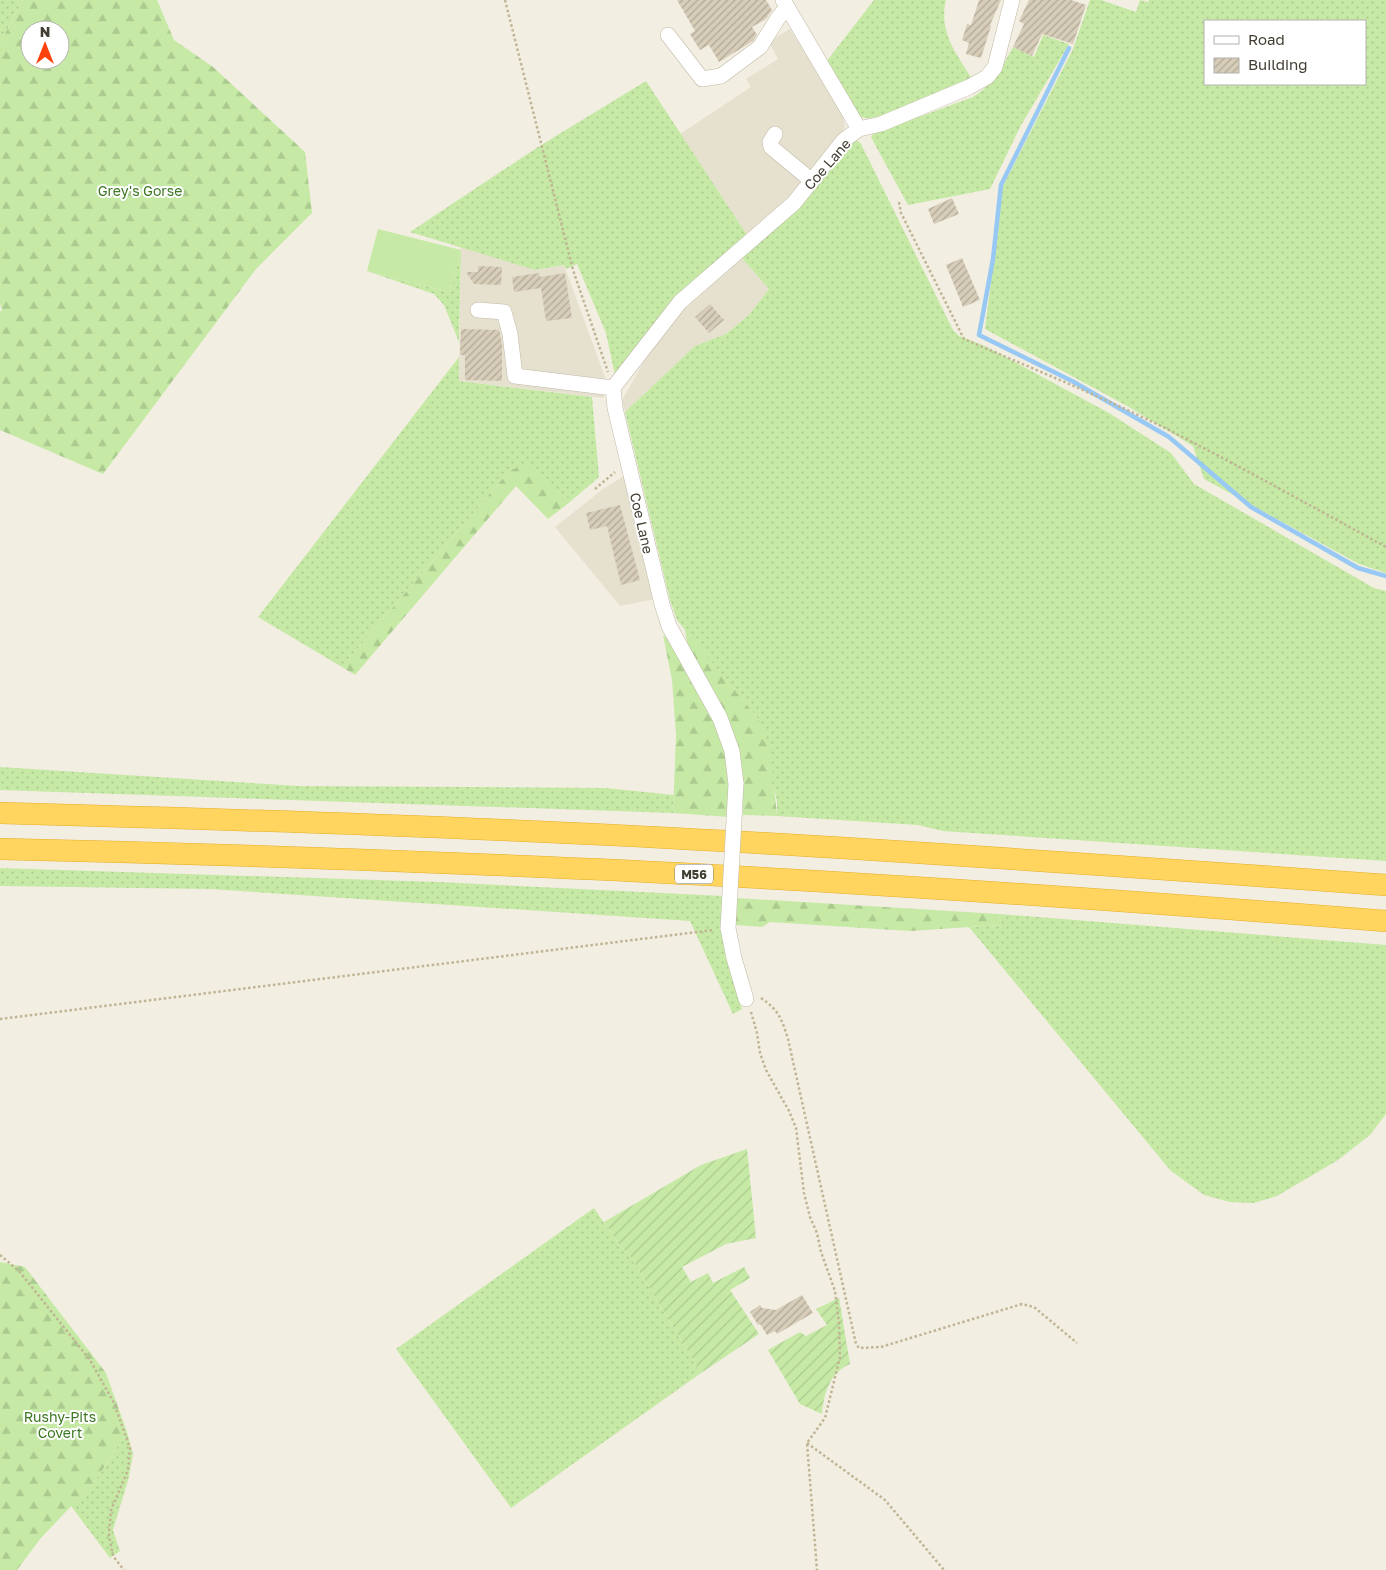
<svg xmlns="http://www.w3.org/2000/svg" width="1386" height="1570" font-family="'Golos Text',sans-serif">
	<defs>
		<pattern id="grass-dots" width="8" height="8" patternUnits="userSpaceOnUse" patternTransform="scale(1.25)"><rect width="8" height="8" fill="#c6eaa6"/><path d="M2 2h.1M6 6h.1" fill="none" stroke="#abca8f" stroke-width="1.8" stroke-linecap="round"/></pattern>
		<pattern id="forest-firs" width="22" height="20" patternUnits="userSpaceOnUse" patternTransform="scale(1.25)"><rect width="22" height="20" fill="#c6eaa6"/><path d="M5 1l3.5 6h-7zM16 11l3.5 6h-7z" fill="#abca8f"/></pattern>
		<pattern id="garden-furrows" width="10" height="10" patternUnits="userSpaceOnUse" patternTransform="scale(1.25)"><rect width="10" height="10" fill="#c6eaa6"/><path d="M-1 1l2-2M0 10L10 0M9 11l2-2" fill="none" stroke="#abca8f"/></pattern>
		<pattern id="building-hatch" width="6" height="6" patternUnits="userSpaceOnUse" patternTransform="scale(1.25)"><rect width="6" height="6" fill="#d7cdb9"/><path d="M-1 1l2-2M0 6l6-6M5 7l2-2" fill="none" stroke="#b0a897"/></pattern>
	</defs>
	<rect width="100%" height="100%" fill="#f2eee1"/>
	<path fill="#e6e1cf" d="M790,29L842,113L845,126L840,139L805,183L747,235L680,134L751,87L746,79L778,59L770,44L775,38Z
		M459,246L535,270L564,265L605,377L604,398L459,381L461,250Z
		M740,256L769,289L749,315L726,334L695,346L625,412L622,400L654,344L686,304Z
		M624,476L655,599L620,606L555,527L603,489Z"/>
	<path fill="url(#grass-dots)" fill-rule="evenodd" d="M0,0H23L0,43Z
		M874,0H946C938,33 958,56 974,82L880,116C872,118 865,120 857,115L826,62Z
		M1090,0H1101L1136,12L1140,0L1148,2L1149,0H1386V573L1359,564L1204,479L1193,446L1129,407L985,329L1003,186L1073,49ZM1205,21H1365V84H1205Z
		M1043,35L1069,44L1020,127L990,189L908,205L873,141L871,137L873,134L973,97C993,85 1002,67 1013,47L1034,57Z
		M646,81L747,235L615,375L606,333L577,264L566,269L564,265L535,270L410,232L538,147Z
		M857,140L861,144L953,330L959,336L985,346L1109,413L1171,453L1194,484L1374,588L1386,591V861L943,831L918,825L777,816V801L759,720L677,620L670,600L625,412L695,346L726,334L749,315L769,289L740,256L810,196L849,143Z
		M461,250L459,342L444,305L434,294L367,271L450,292Z
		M459,357V381L592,397L599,477L571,501L525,466L510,470L342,667L258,617Z
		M0,767L299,786L606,788L674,795L673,813L0,790Z
		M0,868L438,882L723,896L731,973L742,1009L733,1014L690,921L210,889L0,886Z
		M999,914L1386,945V1114L1370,1135L1338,1160L1277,1196L1254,1203L1230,1202L1204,1195L1170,1170L969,927L1001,925Z
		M594,1208L620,1246L629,1254L701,1373L511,1508L396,1349Z
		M127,1432L133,1454L129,1477L113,1530L120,1551L110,1558L71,1506L95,1481Z"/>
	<path fill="url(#forest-firs)" fill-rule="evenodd" d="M23,0H157L174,40L213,67L305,152L312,213L256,269L103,474L0,430V311H2L0,303V43ZM30,30H60V60H30Z
		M525,465L571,501L548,519L516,486L355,675L342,667L510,470Z
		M685,629L759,720L770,747L777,816L743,815V784L688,650Z
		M663,635L671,641L717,721L731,778L729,817L673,813L676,735L672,680Z
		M736,898L999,914L1001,925L910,931L770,922L762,927L735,925Z
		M0,1262L25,1267L106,1373L127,1432L95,1481L40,1539L17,1570H0Z"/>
	<path fill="url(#garden-furrows)" d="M747,1149L756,1238L726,1244L682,1267L691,1282L708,1273L713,1283L744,1267L750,1278L730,1290L759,1334L701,1373L629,1254L620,1246L604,1222L701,1165Z
		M839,1298L850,1364C829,1373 824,1394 822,1414L800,1404L768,1350L800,1332L806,1336L827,1325L816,1309Z"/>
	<path fill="#c6eaa6" d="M378,229L461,250L450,292L367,271Z"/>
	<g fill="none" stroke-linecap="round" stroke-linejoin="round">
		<path stroke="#98c8f4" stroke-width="4.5" d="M1069,48L1001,185L993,259L979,335L1072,381L1169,437L1251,507L1358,568L1386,576"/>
	</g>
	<path fill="url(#building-hatch)" d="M677,0H766L772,10L766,19L752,27L757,35L753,41L719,62L709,45L700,50L690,34L695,31Z
		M979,0H1001L990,25L991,26L981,58L966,54L969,43L962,40L967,24L971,25Z
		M1029,0H1071L1086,5L1073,44L1042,34L1032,56L1013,47L1024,24L1019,21Z
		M952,198L959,214L934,224L928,209Z
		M962,258L980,300L963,307L946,265Z
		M478,266L502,267L501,285L474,284L466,272H478Z
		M539,273L540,277L565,273L572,318L546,321L541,288L514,292L512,277Z
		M710,304L724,320L709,333L695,317Z
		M461,329L499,330L502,344V381L465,380V355H460Z
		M620,505L640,580L621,585L607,526L590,530L586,513Z
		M802,1295L813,1313L777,1334L775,1331L767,1335L760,1324L758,1325L750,1312L760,1305L762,1308L776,1310Z"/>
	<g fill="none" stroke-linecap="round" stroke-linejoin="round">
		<g stroke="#c0b9a6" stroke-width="16">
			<path id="minor" d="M783,0L859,129
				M668,35L702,79L721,76L760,47L778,18L787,7
				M775,134L770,142L771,147L812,181
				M478,310L504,312L510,334L515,376L613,388
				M736,784L732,751L720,718L669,626L662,604L615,408L613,388L680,302L794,203L844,140L859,129L881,124L969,87L987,77L995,67L1012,0
				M728,928L734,958L746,999"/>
		</g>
		<g stroke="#e6ae27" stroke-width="22">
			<path id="highway" d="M0,813C253,820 507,828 760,843C969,855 1177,870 1386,885
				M0,849C181,853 363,859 544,867C825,879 1106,899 1386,921"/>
		</g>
		<path stroke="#c0b494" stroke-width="2.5" stroke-dasharray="2.5 2.5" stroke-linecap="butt" d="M505,0L573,270L608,372
			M899,202L901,213L964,339C1029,367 1095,394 1159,425C1236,464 1311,506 1386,547
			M595,489L615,472
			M761,998C779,1010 782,1020 788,1039L856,1344L859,1348L881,1347L1022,1304L1034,1307L1077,1343
			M751,1012L757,1033L760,1053L766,1070L789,1111L796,1128L804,1193L810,1217L817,1233L821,1252L835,1291L839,1323L840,1357L825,1418L807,1443L817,1570
			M0,1019L713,930
			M0,1255L19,1271L90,1360L114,1403L130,1448L128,1470L111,1510L109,1536L113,1556L124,1570
			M807,1443L885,1500L944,1570"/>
		<use href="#minor" stroke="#fff" stroke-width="15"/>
		<use href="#highway" stroke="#ffd55f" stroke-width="21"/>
		<g stroke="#c0b9a6" stroke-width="16" stroke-linecap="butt">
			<path id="minor-bridge" d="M728,928L736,784"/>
		</g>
		<use href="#minor-bridge" stroke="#fff" stroke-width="15"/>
	</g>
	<g text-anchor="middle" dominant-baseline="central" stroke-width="4" stroke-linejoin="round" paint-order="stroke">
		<rect fill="#fff" stroke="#7b7870" stroke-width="1" x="675" y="864.5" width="38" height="19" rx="4"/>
		<g font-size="12" font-weight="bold" fill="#433e32">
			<text x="694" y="874">M56</text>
		</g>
		<g font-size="14" fill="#433e32" stroke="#fff">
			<text transform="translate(827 164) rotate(-49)">Coe Lane</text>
			<text transform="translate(642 523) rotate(77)">Coe Lane</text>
		</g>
		<g font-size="14" fill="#3d7823" stroke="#fff">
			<text x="140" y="190">Grey's Gorse</text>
			<text x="60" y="1416">Rushy-Pits<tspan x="60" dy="16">Covert</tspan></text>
		</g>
	</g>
	<rect x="1204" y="20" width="162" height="65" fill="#ffffff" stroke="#b4b2ad"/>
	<rect x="1214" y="36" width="25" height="8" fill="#ffffff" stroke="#b4b2ad"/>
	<text x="1248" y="45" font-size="15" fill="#433e32">Road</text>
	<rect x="1214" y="58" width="25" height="15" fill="url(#building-hatch)" stroke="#b4b2ad"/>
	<text x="1248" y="70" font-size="15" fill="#433e32">Building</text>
	<g transform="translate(45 45)"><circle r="24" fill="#ffffff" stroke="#b4b2ad"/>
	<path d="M0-4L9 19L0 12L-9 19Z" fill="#ff410b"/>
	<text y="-8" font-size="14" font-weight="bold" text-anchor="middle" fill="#433e32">N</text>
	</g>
</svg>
